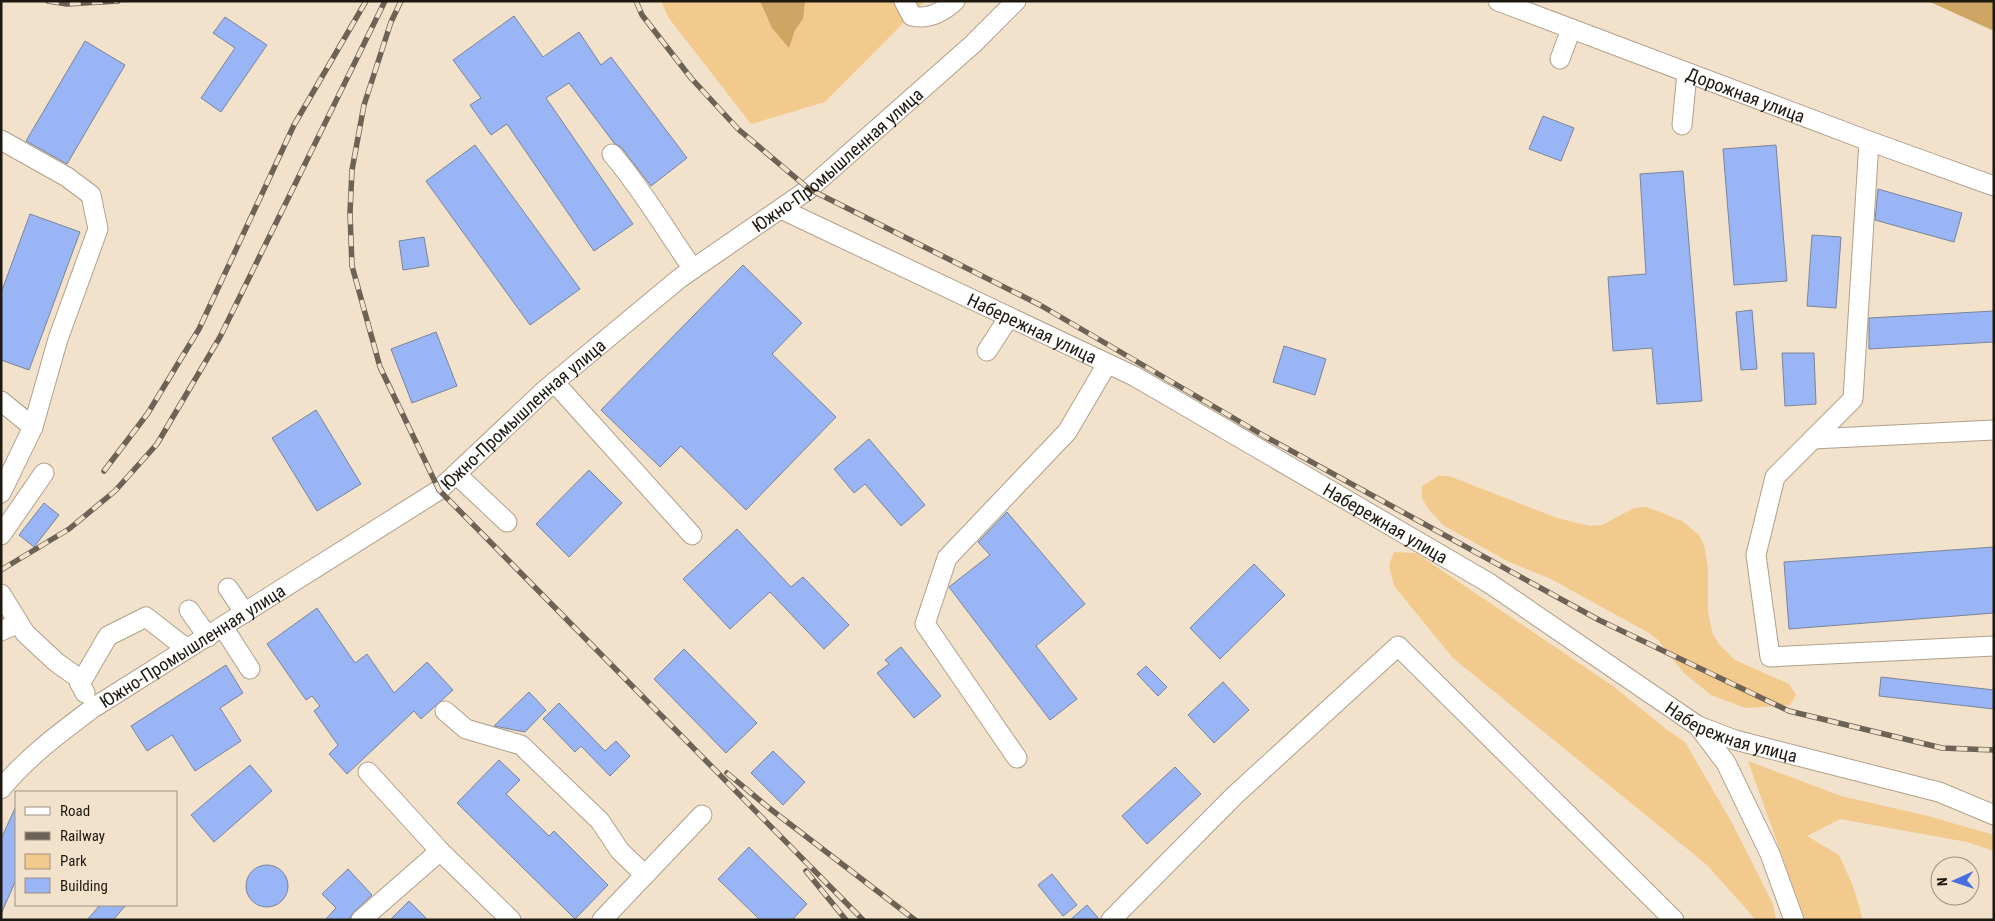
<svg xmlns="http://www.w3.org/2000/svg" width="1995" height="921" font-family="'Roboto Condensed',sans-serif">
	<rect width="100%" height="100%" fill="#f2e2cc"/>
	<path fill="#f3ca8d" d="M661,1H925L825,102L751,124L668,17Z
		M1438,476H1449L1557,518L1590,526L1602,525L1634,508L1647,507L1682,521L1699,535L1704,545L1708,567V612L1713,635L1719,644L1735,660L1789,684L1796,695L1790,705L1745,708L1711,695L1684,673L1658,640L1649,633L1551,579L1507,561L1443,525L1427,507L1422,498V486Z
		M1394,552L1416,553L1613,686L1666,729L1685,742L1731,821L1773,904L1776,920H1756L1707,865L1453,658L1394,586L1389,565Z
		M1748,761L1841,796L1928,816L1994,835V851L1967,842L1840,819L1807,836L1839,855L1853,886L1863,920H1805Z"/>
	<path fill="#cfa564" d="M760,1H805L803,19L795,30L789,48L772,28Z
		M1928,1H1994V31Z"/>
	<path fill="#9ab5f5" stroke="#7a8499" d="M514,16L543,57L579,32L601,65L611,57L687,158L651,186L621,147L614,143L569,83L546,98L633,224L594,251L507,124L491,135L470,105L481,98L453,60Z
		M225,17L267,45L221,112L201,98L235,48L213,33Z
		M85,41L125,65L67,164L26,141Z
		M1543,116L1574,128L1561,161L1529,149Z
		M475,145L580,289L530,325L426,181Z
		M1776,145L1787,281L1734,285L1723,149Z
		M1683,171L1702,401L1657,404L1652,348L1613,351L1608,277L1646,274L1640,174Z
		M1878,189L1962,213L1954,242L1875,220Z
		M30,214L80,232L29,370L1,360V293Z
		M1812,235L1841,237L1836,308L1807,306Z
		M424,237L429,266L403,270L399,241Z
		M743,265L802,323L772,354L836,417L746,510L681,446L660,467L601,410Z
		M1752,310L1757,369L1741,370L1736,312Z
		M1994,311V342L1869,349V318Z
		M436,332L457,386L412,403L391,349Z
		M1284,346L1326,359L1315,395L1273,382Z
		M1782,353H1814L1816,404L1785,406Z
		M316,410L361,484L317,511L272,438Z
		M869,439L925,505L901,526L865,484L854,493L834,469Z
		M589,470L622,503L569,557L536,524Z
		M44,503L59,515L34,547L19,535Z
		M1007,512L1085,604L1036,646L1077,699L1050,720L949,587L990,555L978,542Z
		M737,529L791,587L803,577L849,625L824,649L770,592L730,629L683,579Z
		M1994,547V613L1789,629L1784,562Z
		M1254,564L1285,595L1220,659L1190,628Z
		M317,608L355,663L367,654L394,693L427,662L453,690L421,719L414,711L347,774L329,754L338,745L314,711L320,706L312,696L306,700L267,644Z
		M901,647L941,696L914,718L877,673L889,664L885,660Z
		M684,649L757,723L726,753L654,679Z
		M226,665L243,693L220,708L241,741L195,771L172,735L147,751L131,726Z
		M1146,666L1167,687L1158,696L1137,674Z
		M1881,677L1994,690V709L1879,696Z
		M1223,682L1249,710L1214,743L1188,715Z
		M529,692L546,710L525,732L494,726Z
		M559,703L605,751L616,741L630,756L610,776L581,746L575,752L543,719Z
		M773,751L805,782L783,805L751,773Z
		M499,760L520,780L506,794L549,836L554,831L608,885L575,919L457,803Z
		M250,765L272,791L214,842L191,815Z
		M1175,767L1201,794L1147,844L1122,816Z
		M16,806V880L1,914V839Z
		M749,847L807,904L792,920H760L718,879Z
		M246 886a21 21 0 1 1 42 0a21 21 0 1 1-42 0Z
		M348,869L372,895L354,912L348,920H325L336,908L322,894Z
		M1052,874L1077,905L1063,916L1038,885Z
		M409,901L428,920H390Z
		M100,905H126L113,920H87Z
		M1087,905L1100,920H1070Z"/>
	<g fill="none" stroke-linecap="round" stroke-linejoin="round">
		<g stroke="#afa08b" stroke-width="21">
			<g id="minor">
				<path d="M904,1L912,16C929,20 943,12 955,1"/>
				<path id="s1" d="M1498,1L1869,141L1994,186"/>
				<path d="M1560,59L1571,29"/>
				<path d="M1682,125L1687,73"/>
				<path d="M1,140L67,177L91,195L98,229L58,339L33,427L1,493"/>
				<path d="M1869,141L1853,399L1775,477L1756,555L1770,657L1994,646"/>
				<path d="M612,154C643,190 666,231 693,269"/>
				<path id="s2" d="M781,209L1134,376L1489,583L1698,726L1735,740L1939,792L1994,815"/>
				<path d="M987,351L1009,317"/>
				<path d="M554,382L692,535"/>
				<path d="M1,401L33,427"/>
				<path d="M1813,439L1994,430"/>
				<path d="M456,474L507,522"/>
				<path d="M1,535L44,473"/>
				<path d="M228,588L245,613"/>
				<path d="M1,594L25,633L56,662L77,677L85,693"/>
				<path d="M189,610L208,637"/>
				<path d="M223,627L250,669"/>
				<path d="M1,631L19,623"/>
				<path d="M80,684L108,636L146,617L187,649"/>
				<path d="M445,711L466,729L521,745L600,821L620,851L645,875"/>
				<path d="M1698,726L1726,763L1770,854L1794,920"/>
				<path d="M1017,758L925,624L947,558L1067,432L1107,364"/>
				<path d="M368,772L440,851L511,920"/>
				<path id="s3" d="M1,789C27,757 60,733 93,708L439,490L545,390L680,278L809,189L973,44L1016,1"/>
				<path d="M361,920L440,851"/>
				<path d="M602,920L702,815"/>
				<path d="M1111,920L1235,795L1398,646L1674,920"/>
			</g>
		</g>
		<use href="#minor" stroke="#fff" stroke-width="19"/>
		<g stroke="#6c6255" stroke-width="5.5">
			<path id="rail" d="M48,1L67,4L118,1
				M401,1L391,22L364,105L352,170L350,213L352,266L380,367L439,490L863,920
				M636,1L642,15L691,78L738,129L809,189L1040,305L1266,437L1599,620L1789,711L1942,748L1994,750
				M104,471L148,413L199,329L294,125L366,1
				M1,570L69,529L115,491L157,444L220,337L385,1
				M727,773L769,808L915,920
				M806,871L846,920"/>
		</g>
		<use href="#rail" stroke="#f2e2cc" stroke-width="4" stroke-dasharray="11" stroke-linecap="butt"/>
	</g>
	<g text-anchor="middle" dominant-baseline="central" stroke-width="4.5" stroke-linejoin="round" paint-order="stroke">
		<g font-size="18" fill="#1d1810" stroke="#f2e2cc">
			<text stroke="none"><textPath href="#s1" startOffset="265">Дорожная улица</textPath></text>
			<text stroke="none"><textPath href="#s3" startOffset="1050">Южно-Промышленная улица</textPath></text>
			<text stroke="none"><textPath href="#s2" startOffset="278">Набережная улица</textPath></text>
			<text stroke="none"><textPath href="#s3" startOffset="645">Южно-Промышленная улица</textPath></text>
			<text stroke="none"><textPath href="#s2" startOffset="682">Набережная улица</textPath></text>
			<text stroke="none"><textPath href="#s3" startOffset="240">Южно-Промышленная улица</textPath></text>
			<text stroke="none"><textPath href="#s2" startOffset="1088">Набережная улица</textPath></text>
		</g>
	</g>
	<rect width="1995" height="921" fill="none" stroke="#1d1810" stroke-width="5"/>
	<rect x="15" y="791" width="162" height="115" fill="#f2e2cc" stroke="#9d9181"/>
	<rect x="25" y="807" width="25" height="8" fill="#ffffff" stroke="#9d9181"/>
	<text x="60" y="816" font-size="15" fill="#1d1810">Road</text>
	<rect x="25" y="832" width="25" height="8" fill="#6c6255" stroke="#9d9181"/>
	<text x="60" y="841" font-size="15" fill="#1d1810">Railway</text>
	<rect x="25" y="854" width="25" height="15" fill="#f3ca8d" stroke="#9d9181"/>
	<text x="60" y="866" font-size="15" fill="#1d1810">Park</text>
	<rect x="25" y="878" width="25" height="15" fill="#9ab5f5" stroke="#9d9181"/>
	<text x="60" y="891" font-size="15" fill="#1d1810">Building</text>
	<g transform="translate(1955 881) rotate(267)"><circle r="24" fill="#f2e2cc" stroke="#9d9181"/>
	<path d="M0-4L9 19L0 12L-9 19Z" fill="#476ee1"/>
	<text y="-8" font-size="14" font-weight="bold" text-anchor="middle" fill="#1d1810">N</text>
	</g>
</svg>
